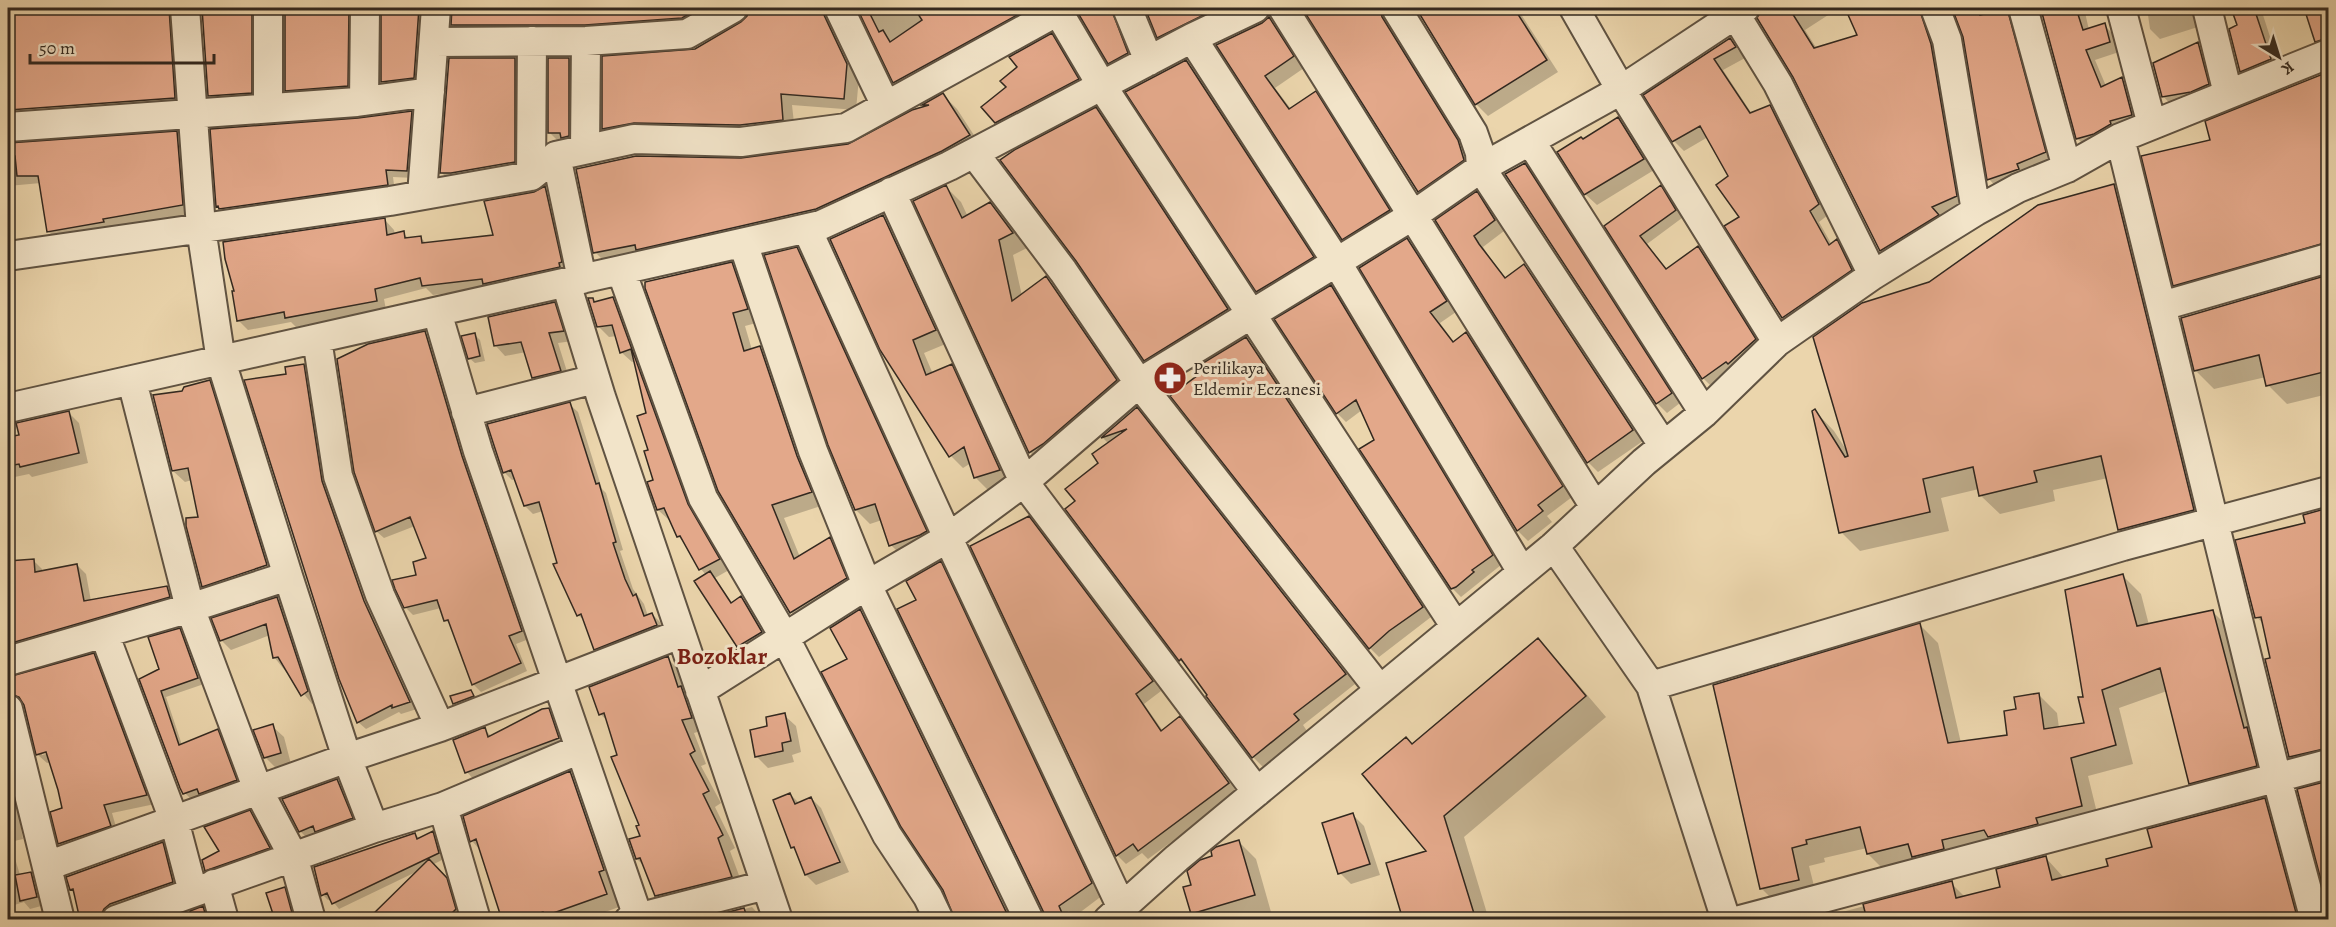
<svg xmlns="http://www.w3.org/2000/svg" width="2336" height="927" font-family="Alegreya,serif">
	<rect width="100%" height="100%" fill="#ebd5ac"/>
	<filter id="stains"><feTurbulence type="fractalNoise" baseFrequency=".00333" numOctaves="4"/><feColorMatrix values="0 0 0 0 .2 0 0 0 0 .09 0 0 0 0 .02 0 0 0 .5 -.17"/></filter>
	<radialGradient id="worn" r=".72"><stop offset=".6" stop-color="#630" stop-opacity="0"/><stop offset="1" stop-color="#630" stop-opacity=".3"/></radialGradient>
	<path fill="#0003" fill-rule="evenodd" d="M8,8H187V110L23,122L8,108Z
		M203,8H270L263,105L222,108L209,95Z
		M286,8H367L359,98L298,102L286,90Z
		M383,8H438L426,89L394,94L382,81Z
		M454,8H734L695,29L465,37L453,25Z
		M751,8H842L859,77L856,110L792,105L795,132L615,141L603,129L695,50L743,23L749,17Z
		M859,8H1059L907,94L895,82Z
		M1077,8H1130L1139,66L1121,75L1109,63Z
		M1146,8H1255L1171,49L1158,37Z
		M1304,8H1398L1470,154L1475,170L1431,203L1419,191Z
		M1417,8H1517L1558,72L1488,116L1476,104Z
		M1765,8H1839L1805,30L1817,49L1859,36L1847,8H1932L1966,206L1891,260L1881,251L1794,76L1763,9Z
		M1953,8H2020L2054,162L1998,189L1989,179L1964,34Z
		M2041,8H2084L2089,30L2104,25L2114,35L2119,52L2095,60L2106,86L2122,79L2131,88L2141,125L2087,148L2077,138Z
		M2147,8H2205L2201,26L2160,39L2150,29Z
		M2240,8H2256L2263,15L2281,71L2252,82L2241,71L2239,26L2233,10Z
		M2306,8H2328V53L2316,41Z
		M1269,19L1280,30L1304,68L1275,88L1291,109L1316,93L1327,105L1400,222L1354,250L1343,239L1218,45L1263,24Z
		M1051,35L1061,45L1087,89L1005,132L996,122L1008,87Z
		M1730,40L1745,58L1723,70L1752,114L1770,107L1780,117L1828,215L1819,222L1832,245L1837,241L1847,251L1861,280L1793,328L1783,318L1727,226L1741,218L1730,176L1708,137L1684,151L1674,141L1646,95Z
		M2198,44L2208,55L2218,95L2173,107L2163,96Z
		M515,59L526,71L525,173L453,184L442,173Z
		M569,59L586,76L574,149H566L549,132Z
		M1186,61L1197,73L1324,269L1269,302L1258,291Z
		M2328,73V265L2193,304L2174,285L2211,142L2207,122Z
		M943,95L957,109L983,149L830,223L609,266L595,252L741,160L849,146L927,108L924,105Z
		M1096,109L1106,119L1237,320L1155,370L1145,360Z
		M411,113L419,120L414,178L393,177L395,192L228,216L217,206L358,120Z
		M1618,119L1630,131L1654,170L1597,205L1585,194L1583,141Z
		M177,133L186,142L191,214L111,228L57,240L48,231L41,183L8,186L9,145Z
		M1524,164L1534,174L1680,403L1667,413L1657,403L1507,174Z
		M2114,185L2133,204L2212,529L2138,548L2119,529L2108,478L2053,490L2055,501L2000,514L1980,495L1979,489L1941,498L1949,531L1860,551L1841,532L1815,411L1834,431L1847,451L1930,284Z
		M545,187L555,197L568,272L490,288L433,295L426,288L384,299L386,310L296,327L291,322L248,330L238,320L385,220L394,230L395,235L403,233L409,239L420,237L427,244L495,236L534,194Z
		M946,187L961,202L968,217L990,204L1005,219L1027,248L1013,255L1022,296L1046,278L1061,293L1131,395L1045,467L1030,452Z
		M1660,187L1668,195L1682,218L1647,244L1667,270L1698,248L1705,255L1763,348L1710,385L1703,378L1606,226Z
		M1476,193L1486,203L1504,231L1483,247L1489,256L1506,279L1524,266L1534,276L1643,441L1598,472L1588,462L1437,220Z
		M883,216L896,229L948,343L924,353L933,374L952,366L964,379L1012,482L988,490L975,477L971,463L963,468L951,456L882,349Z
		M1407,240L1418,250L1456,312L1440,323L1454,342L1466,334L1476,344L1572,497L1547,516L1552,522L1528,541L1518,531L1361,268Z
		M797,249L811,263L940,546L905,559L891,545L882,520L870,524L856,510Z
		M731,264L745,277L760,322L745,326L752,350L760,348L773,361L824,505L784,518L800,557L829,538L842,551L859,592L804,625L791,612L646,287Z
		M2328,277V394L2287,404L2268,385L2266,377L2214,389L2195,370L2183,319Z
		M1331,287L1340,296L1501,565L1461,597L1452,588L1362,410L1346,422L1337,413Z
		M613,298L623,309L729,570L715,578L733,604L741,598L750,606L770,641L747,655L739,646L696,581L706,575L701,569L687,545L678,536L671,519L669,520L658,510L650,451L648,414L635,361L632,362L621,352L617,336L609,337L598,326L593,299L596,303Z
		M554,304L564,314L573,341L558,343L570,381L544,387L533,377L526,352L505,356L495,345Z
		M425,333L433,340L529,639L516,644L527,671L481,692L473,684L453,627L446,620L441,608L413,615L405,607L428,560L415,526L384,538L376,531Z
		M474,334L480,340L485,361L475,363L469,358Z
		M1246,339L1255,348L1431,617L1379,657L1370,648Z
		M304,365L311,373L417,709L401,714L399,712L366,729L358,722L288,375Z
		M209,382L221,393L273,562L209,583V586L274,565L214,597L203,586L200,519L192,480L185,482L173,471Z
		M569,404L578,412L602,489L606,493L623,550L620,551L633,589L644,604L648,616L652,614L660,622L664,633L603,657L595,649L586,622L578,615L558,564L543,511L533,514L525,506L515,479L512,480L504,472Z
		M1137,409L1355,684L1303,725L1307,731L1263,767L1253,757L1191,670L1180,660L1077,501L1109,444L1103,438Z
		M69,413L79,423L88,463L32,477L29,474L10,478L8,475V438L21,436Z
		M2328,509V770L2309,776L2290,757L2264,625L2257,617L2307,524L2305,516Z
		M1029,518L1038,527L1161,691L1144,704L1163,731L1179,718L1238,793L1148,859L1142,853L1126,864L1117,855Z
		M33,560L42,569V572L77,565L86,574L91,601L167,587L176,596L178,605L8,656V563Z
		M941,563L952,575L1103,895L1070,920H1061L1071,914L1069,911L1055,920L918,601Z
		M2122,575L2141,594L2149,625L2213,612L2231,630L2274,784L2208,802L2190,783L2167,691L2119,708L2133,764L2088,776L2100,825L1886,872L1868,854L1867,848L1824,858L1825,862L1809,866L1817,898L1780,907L1762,889L1920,625L1938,643L1961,743L2009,736L2018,710L2039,695L2057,713L2059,728L2086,724L2085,698Z
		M277,599L287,608L317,701L312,704L274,657L270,635L231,650L221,640Z
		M860,611L882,632L1020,920H956L849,660Z
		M179,630L186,636L204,684L166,697L182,745L217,731L224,737L242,787L191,799L185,793L141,679L161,670Z
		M1537,640L1558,661L1606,717L1464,837L1489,920H1404L1429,851L1413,746Z
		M93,655L102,664L155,804L112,813L118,834L68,852L60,844L52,813L64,809L51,762L47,763L38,755L25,704L22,701H13L8,704V678ZM53,749L54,752L42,755V752Z
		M667,658L680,671L704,730L694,733L706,764L701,766L721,803L715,807L735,848L730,851L744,889L669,908L656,896L645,867L637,859L642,837L641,826L609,722L600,714Z
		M471,691L478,702L459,709L454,704Z
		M548,710L557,719L567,747L475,781L467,772L484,729L492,737Z
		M784,715L796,726L801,752L792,755L794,762L768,768L756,756L769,727Z
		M272,726L284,737L291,764L276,768L265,757Z
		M8,755L23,839L10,842L20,875L31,873L39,882L45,905L30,909L24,902L8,907Z
		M570,773L583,786L617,883L611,885L619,907L583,920H504L480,850L472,841L465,817Z
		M337,781L344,788L359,826L308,839L300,831L284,800Z
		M2328,782V901L2299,790Z
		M790,794L799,803L811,798L821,808L849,872L816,885L806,875L797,852L793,848L775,801Z
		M2265,799L2283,818L2311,920H1812L1951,883L1965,897L2002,888L2046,858L2065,879L2110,867Z
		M250,812L255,818L274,853L211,875L206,870Z
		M1353,815L1364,826L1380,875L1351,884L1340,873Z
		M432,832L438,838L444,859L432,865L468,902L474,920H369L418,871L339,909L331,899L328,900L323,895L415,834L420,839Z
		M1239,842L1256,859L1271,912L1246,920H1198L1192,913L1193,886L1214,857Z
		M162,844L177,858L187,896L123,920H82L75,894L71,889Z
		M284,889L295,899L300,920H250L273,910Z
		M752,907L764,920H704Z
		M909,911L917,920H885Z"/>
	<path fill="#e3a88a" stroke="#32281f" stroke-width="1.5" d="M8,8H169L175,98L9,110L12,76L8,77Z
		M202,8H252V93L208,96Z
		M285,8H349L348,86L285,91Z
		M381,8H419L414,78L381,82Z
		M452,8H700L682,18L585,25H451Z
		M749,8H823L824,15L847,64L844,99L781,94L783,120L740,125L634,123L602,129V56L695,49L741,22L747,16Z
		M857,8H867L879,32L883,30L890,42L922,20L914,8H1030L893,83Z
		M1075,8H1111L1128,53L1108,64Z
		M1145,8H1218L1157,38Z
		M1302,8H1380L1382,17L1458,140L1464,160L1418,192Z
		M1427,8H1514L1547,60L1475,105L1419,13Z
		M1762,8H1789L1814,48L1857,35L1845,8H1919L1931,44L1957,196L1932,207L1939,215L1880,251L1793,77L1757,18Z
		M1952,8H1978L1980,15L2007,8L2046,152L2017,164L2019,169L1987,180L1963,37Z
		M2061,8H2076L2083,30L2105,23L2110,42L2086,50L2101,87L2122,77L2132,115L2110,121L2111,124L2094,134L2076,139L2042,13Z
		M2231,8H2254L2271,59L2240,72L2229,29L2237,25Z
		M2304,8H2328V38L2315,42Z
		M1269,17L1294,56L1265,76L1289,109L1316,91L1390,210L1342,240L1216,45L1262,23Z
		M1052,33L1079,79L995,123L981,107L1006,87L1000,81L1017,67L1009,57Z
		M1730,38L1736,47L1714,59L1750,113L1770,105L1819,204L1810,211L1829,245L1837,239L1852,270L1782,318L1724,226L1739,217L1716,185L1728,176L1700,126L1672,142L1643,95Z
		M2198,42L2209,84L2191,92L2162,97L2153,63Z
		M449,58H515V162L451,173H440Z
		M548,58H569V136L561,138L560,133H548Z
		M1186,60L1314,257L1256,292L1125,92Z
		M2328,72V242L2173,286L2141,156L2210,140L2205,121Z
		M943,93L970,135L942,151L816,209L636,250L635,245L593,253L576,169L636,156L741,158L848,144L912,110L929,105H922Z
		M1096,107L1228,309L1144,361L1076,261L1000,160L1016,149Z
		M412,111L407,171L386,170L388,185L219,209L218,206L216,207L210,129L358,118Z
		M1618,117L1644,159L1584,195L1557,152L1581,137L1583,139Z
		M177,131L183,205L103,219L104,222L47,232L38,176H17L15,156H8V143Z
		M1525,163L1672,393L1656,404L1505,174Z
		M2114,184L2194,510L2118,530L2101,456L2034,471L2037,482L1979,496L1973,467L1923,479L1930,512L1839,533L1812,411L1815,409L1845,457L1848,456L1813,337L1862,303L1929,282L2038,205Z
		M946,185L962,218L990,202L1013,233L999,240L1012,301L1046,276L1117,380L1043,444L1029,453L913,201Z
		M1661,185L1676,210L1640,236L1666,269L1698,246L1756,339L1728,364L1726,362L1702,379L1604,226Z
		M545,186L562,262L559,263L560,267L483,284L482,279L422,286L420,278L375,289L377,301L285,318L284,312L237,321L232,291H234L225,259L223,242L385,218L387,235L404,231L405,238L421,236L422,243L493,235L484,201L534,192Z
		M1477,191L1495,220L1474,236L1479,244L1505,278L1524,264L1633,430L1587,463L1435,220Z
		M883,215L936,330L913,340L926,375L952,364L1000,470L974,478L964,447L949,457L880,350L830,239Z
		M1407,238L1447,301L1430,312L1453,342L1466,332L1563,486L1538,505L1543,511L1517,531L1359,268Z
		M797,247L927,531L920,535L889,546L875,504L855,510L828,445L764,255Z
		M732,262L748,309L733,313L744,351L760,346L797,456L812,492L772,505L794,559L830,537L847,578L790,613L718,491L645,288V282Z
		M2328,275V371L2266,386L2259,355L2194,371L2181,318Z
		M1331,285L1493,555L1472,570L1474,572L1456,587L1451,589L1359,449L1374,440L1356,400L1336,414L1274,319Z
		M613,297L688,504L720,559L699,570L680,536L677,537L664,508L657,510L647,482L653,480L644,451L648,450L637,416L646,413L631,349L620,353L612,325L597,327L588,298H593L594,302Z
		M555,302L564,331L549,333L561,371L532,378L521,342L494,346L488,317Z
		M425,331L462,456L522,631L509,636L521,663L472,685L448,620L444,621L437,600L404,608L395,589L392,580L416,575L413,562L426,558L410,517L375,532L354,472L337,359L368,344Z
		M475,333L480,356L468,359L461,336Z
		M1246,337L1423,607L1389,631L1369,649L1170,396L1198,375L1193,369Z
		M304,364L322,481L364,601L410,702L392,708V705L357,723L339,679L244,380L286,374L285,367Z
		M210,380L267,565L202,587L186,526V518L198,517L188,468L172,471L153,395L182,391L184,387Z
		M570,402L596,484L599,483L607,511L616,542L613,543L625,579L633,596L636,594L644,616L652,613L657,625L594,650L581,614L577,616L553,564L557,563L539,502L524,506L511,470L503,473L487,424Z
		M1137,407L1346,674L1294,714L1299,720L1252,758L1206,696L1207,695L1181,659L1179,661L1065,509L1075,501L1065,489L1098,463L1092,454L1127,429L1101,438Z
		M69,411L79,453L20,467L19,464L8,466V437L19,435L16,423Z
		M2328,508V748L2289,757L2265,659L2270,658L2261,617L2255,618L2235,540L2305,523L2303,515Z
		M1029,516L1153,681L1136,694L1161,731L1180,716L1229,783L1138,851L1133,844L1116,856L970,546Z
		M34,559L35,572L77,564L84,601L167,586L170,597L8,644V561Z
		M941,561L1092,883L1059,906L1065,920H1045L1044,913L897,609L916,600L906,581Z
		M710,571L731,603L741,596L762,632L737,647L694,581Z
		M2123,574L2137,626L2213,610L2244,728L2247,727L2257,766L2189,784L2160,668L2102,690L2116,745L2071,758L2082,806L2036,818L2038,824L1988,837L1984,830L1942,840L1944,849L1912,857L1908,844L1867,854L1860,827L1806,840L1807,844L1792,848L1799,880L1760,889L1713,685L1920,623L1948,743L2007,735L2004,711L2016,709L2014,697L2039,693L2044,729L2084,723L2078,697H2083L2065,590Z
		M277,597L308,691L301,696L278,657L273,658L266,624L220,641L211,618Z
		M860,609L1010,920H955L943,890L901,827L821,672L847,659L830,628Z
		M180,628L198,678L161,691L179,745L218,729L237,780L199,794L197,789L183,794L180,788L139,679L159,669L148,637Z
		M1538,638L1586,696L1444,816L1476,920H1403L1386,863L1426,851L1362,774L1406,737L1412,744Z
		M94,653L147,795L104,805L111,826L58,844L50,812L62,808L58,790L46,752L36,755L24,705L19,697L8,693V677Z
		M668,656L678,687L681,686L692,718L682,720L695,751L690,754L709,791L703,794L723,835L718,838L732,877L655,896L640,858L636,859L629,839L640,836L636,826L639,825L611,757L617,755L604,713L599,715L589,687Z
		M471,690L474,696L453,704L450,696Z
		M549,708L559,738L465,773L453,740L485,727L488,737L542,709Z
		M785,713L791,741L782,743L783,751L755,757L750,730L767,726L766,717Z
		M273,724L281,753L264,758L253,730Z
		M570,771L604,870L599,872L607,894L545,916L543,912L522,920H502L476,839L470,842L463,816Z
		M337,779L353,818L315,832L313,826L299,832L282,799Z
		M2328,781V907L2297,789Z
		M790,793L795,804L811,797L840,862L805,875L794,847L791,848L773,800Z
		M2265,798L2298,920H1867L1863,904L1952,881L1956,898L2000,887L1996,869L2046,856L2052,880L2108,866L2106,859L2152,847L2147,829Z
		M250,810L270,848L205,871L202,860L219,851L204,827Z
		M1353,813L1370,864L1338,874L1322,823Z
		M433,831L439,853L332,904L327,893L321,896L314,867L415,833L417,839Z
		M1239,840L1255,895L1191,914L1183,887L1191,885L1187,871L1200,860L1212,856L1211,851L1216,847Z
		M163,842L173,882L110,904L104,909L100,917L80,920L73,889L70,890L66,877Z
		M429,859L447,878L456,909L445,920H367Z
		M31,872L37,897L20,901L15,875Z
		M285,887L294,920H275L266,893Z
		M203,906L207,920H193L190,911Z
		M744,908L748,920H698Z"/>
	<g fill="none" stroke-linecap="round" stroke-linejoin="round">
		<g stroke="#605342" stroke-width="32">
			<path id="minor" d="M839,8L886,106
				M1056,8L1102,86L1456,627
				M1127,8L1149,61
				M1283,8L1595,507
				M1396,8L1473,133L1480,153L1481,168L1663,445
				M1574,8L1621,90L1777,342
				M1935,8L1947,40L1976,211
				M2023,8L2067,168
				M2121,8L2152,125
				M2207,8L2228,94
				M1735,14L1778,84L1873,275
				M1192,38L1336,261L1522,572
				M434,42L586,41L687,34L733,8
				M364,101L365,8
				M268,108V8
				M8,127L357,102L430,92
				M2120,138L2277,779L2315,920
				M1531,142L1704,413
				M585,149L586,41
				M974,153L1063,271L1139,383L1380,690
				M556,156L582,279
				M531,176L532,41
				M891,192L1024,482L1257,792
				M422,195L436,8
				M807,229L948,538L1122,908
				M743,243L813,451L867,585L1029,920
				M8,256L390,201L531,176L556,156L634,139L741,142L846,128L1058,11
				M621,270L703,498L785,638L887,835L928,897L939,920
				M566,283L601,397L778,920
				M2162,306L2328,258
				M437,312L478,451L638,917
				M317,339L338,476L380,595L440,727
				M132,381L190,608L258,790L293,856L311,920
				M8,408L821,225L949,166L1192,38L1255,8
				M466,412L595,379
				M1554,546L1651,686L1726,920
				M104,633L174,820L193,892
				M8,661L190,608L288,576L221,361L201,228L185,8
				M1651,686L2123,546L2328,491
				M700,691L867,585L948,538L1024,482L1139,383L1412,216L1481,168L1621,90L1745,8
				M8,709L60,920
				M443,807L580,749
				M374,828L443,807L476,920
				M47,866L347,758L440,727L680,634
				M214,884L224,920
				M116,920L374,828L347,758L288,576
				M629,920L766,885
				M1108,920L1177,858L1554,546L1644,462L1704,413L1777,342L1873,275L1976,211L2018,188L2067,168L2120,138L2328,54
				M1740,920L2328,764"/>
		</g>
		<use href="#minor" stroke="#f2e4c9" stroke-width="28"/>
	</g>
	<defs>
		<g id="pharmacy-disc" transform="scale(1.725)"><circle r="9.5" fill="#8f2418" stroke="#f2e4c9"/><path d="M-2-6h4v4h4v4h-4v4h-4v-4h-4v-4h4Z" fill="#fff"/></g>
	</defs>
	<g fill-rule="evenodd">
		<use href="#pharmacy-disc" x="1170" y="378"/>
	</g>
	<g text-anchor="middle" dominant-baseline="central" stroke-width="6" stroke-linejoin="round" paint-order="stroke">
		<g font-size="18" fill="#32281f" stroke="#f2e4c9" text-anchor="start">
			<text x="1193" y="368">Perilikaya<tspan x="1193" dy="21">Eldemir Eczanesi</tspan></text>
		</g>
		<g font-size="24" font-weight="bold" fill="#7a1f14" stroke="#f2e4c9">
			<text x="722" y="656">Bozoklar</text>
		</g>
	</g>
	<rect width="2336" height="927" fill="none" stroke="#ebd5ac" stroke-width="30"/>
	<rect x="9" y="9" width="2318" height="909" fill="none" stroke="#32281f" stroke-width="3"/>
	<rect x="15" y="15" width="2306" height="897" fill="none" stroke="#32281f" stroke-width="1.5"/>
	<g transform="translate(2279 57) rotate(142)" stroke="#f2e4c9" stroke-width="4.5" paint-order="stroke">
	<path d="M0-4.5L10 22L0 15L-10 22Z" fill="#32281f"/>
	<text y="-9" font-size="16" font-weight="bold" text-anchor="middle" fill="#32281f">K</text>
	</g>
	<path d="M30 54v9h184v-9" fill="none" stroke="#32281f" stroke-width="3"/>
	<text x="39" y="54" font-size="18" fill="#32281f" stroke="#f2e4c9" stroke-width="4.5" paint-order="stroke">50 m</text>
	<rect width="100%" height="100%" filter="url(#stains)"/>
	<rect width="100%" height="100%" fill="url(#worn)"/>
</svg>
